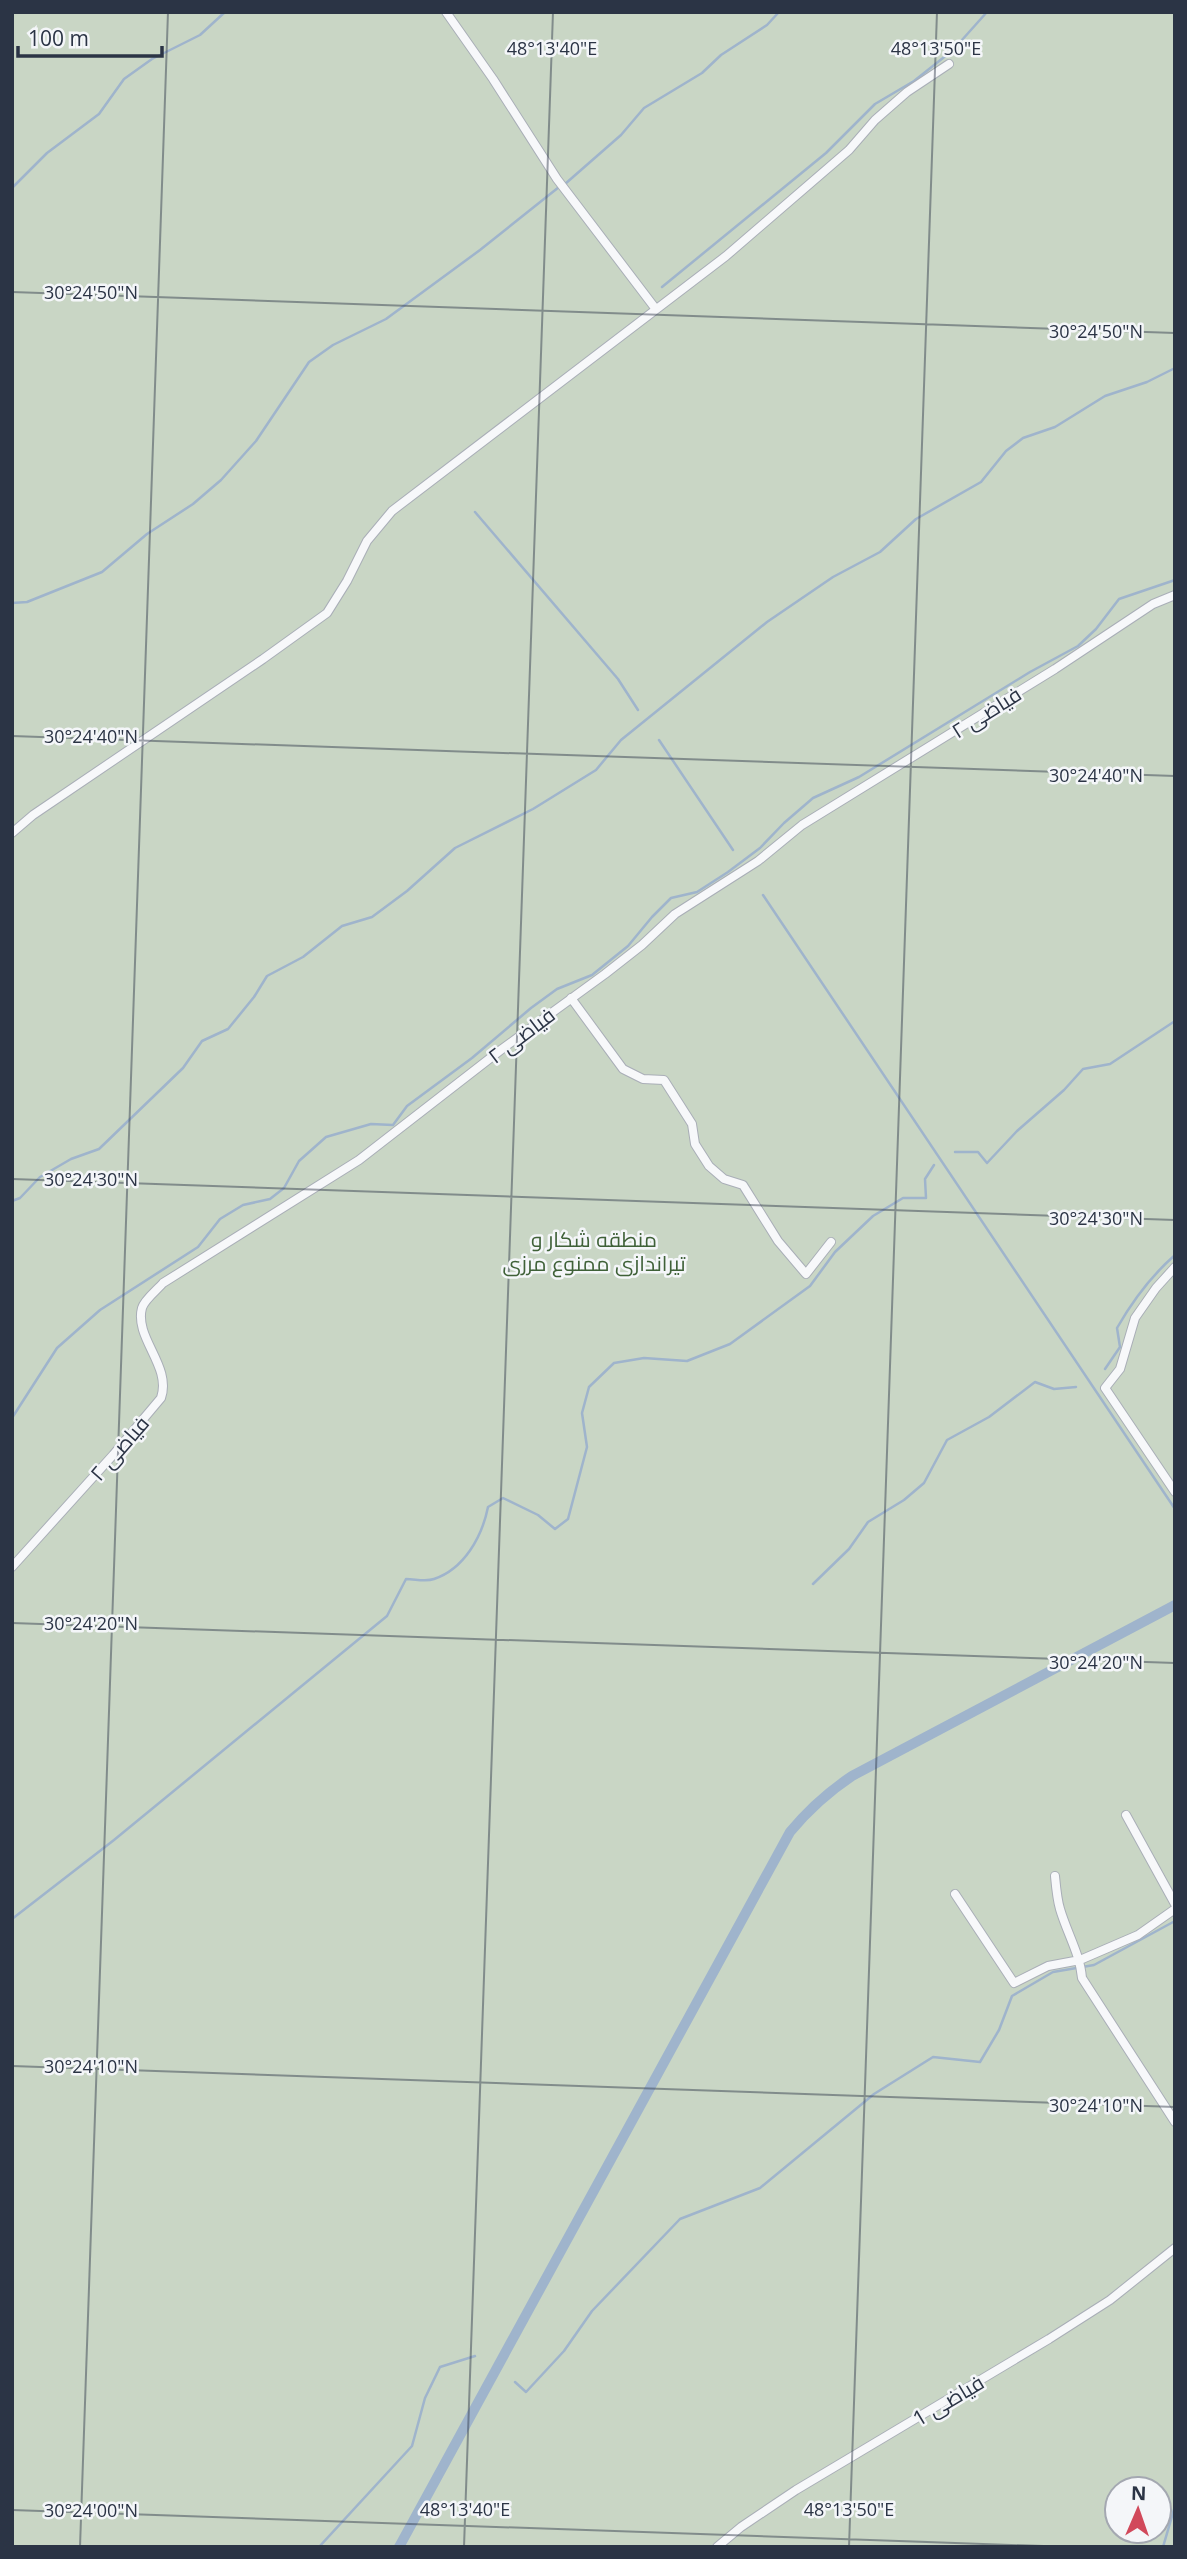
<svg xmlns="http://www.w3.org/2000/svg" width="1187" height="2559" font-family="'Open Sans',Cairo,sans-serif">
	<rect width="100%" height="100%" fill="#e4e7ec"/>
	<path fill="#c9d6c5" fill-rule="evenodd" d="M12,12H1175V2547H12ZM1117,2489H1159V2531H1117Z"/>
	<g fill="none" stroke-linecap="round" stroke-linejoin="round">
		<path stroke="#9fb4cc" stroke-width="2.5" d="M565,184L621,135L644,108L702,73L721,55L767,25L779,12
			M12,188L47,153L99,114L124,79L152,59L200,35L225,12
			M662,287L826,153L875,104L914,81L953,50L987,12
			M475,512L618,679L638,710
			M12,603L27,602L102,572L147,534L193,504L221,480L256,441L309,362L333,345L386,319L480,250L559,187
			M659,740L733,850
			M763,895L1175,1509
			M955,1152H978L987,1163L1017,1131L1064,1090L1083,1069L1110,1064L1175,1021
			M12,1201L20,1198L40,1177L71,1159L99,1149L183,1068L202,1041L228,1029L254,997L267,976L303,957L342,926L372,917L407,891L455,848L533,809L596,770L621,740L767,622L833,577L880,552L916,519L981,482L1006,451L1023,438L1055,427L1105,396L1147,382L1175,368
			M1105,1369L1120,1347L1117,1328C1133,1300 1151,1276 1175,1255
			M12,1418L57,1348L100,1310L198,1247L220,1219L243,1205L270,1199L284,1188L299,1161L326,1137L371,1124L393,1125L407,1106L472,1058L531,1008L557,989L592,975L628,946L652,917L671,898L697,892L728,872L760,848L784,823L813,798L859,777L1030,672L1078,646L1096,629L1119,599L1175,580
			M813,1584L849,1549L868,1522L904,1500L924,1483L947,1440L989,1417L1035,1382L1054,1389L1076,1387
			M12,1919L114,1840L387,1616L406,1579C415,1579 426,1582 434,1579C464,1569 482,1537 488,1507L503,1498L538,1515L555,1529L568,1519L587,1447L582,1413L589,1387L614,1363L644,1358L687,1361L730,1344L810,1286L835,1252L873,1216L903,1198H926L925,1179L934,1165
			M515,2382L526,2392L564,2351L592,2311L680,2219L760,2188L874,2094L933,2057L980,2062L999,2030L1012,1996L1053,1972L1094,1965L1175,1921
			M319,2547L412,2446L425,2398L440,2367L475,2356
			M1163,2547L1175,2506"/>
		<path stroke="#9fb4cc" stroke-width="10" d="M399,2547L790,1832C809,1809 828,1792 852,1776L1175,1605"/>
		<g stroke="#a9aeb7" stroke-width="10">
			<path id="minor" d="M446,12L493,79L557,179L655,308
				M12,833L33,815L263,659L327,613L347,581L367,541L392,511L726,256L849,150L875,120L907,92L949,64
				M571,998L623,1069L643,1079L664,1080L692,1124L695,1144L709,1166L724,1179L743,1185L778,1241L806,1274L831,1242
				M1175,1267L1156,1288L1135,1318L1120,1369L1105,1388L1175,1492
				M12,1567L113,1455L161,1398C172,1366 134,1338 142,1308C144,1300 157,1290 163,1283L359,1160L502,1049L605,974L642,945L675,914L758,861L802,825L1055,669L1153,604L1175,595
				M1126,1815L1175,1904
				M1055,1876C1056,1887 1057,1899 1060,1909C1067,1933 1080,1954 1082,1978L1175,2122
				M955,1894L1014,1983L1048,1966L1080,1960L1138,1935L1175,1909
				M717,2547L741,2527L796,2490L1049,2339L1110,2300L1175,2248"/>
		</g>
		<use href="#minor" stroke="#f7f8fa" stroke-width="8"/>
	</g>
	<path fill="none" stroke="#2b3445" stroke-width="2" stroke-opacity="0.45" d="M12,292L1175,333M12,736L1175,776M12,1179L1175,1220M12,1623L1175,1663M12,2066L1175,2107M12,2510L1071,2547M80,2547L168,12M464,2547L553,12M849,2547L937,12"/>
	<g text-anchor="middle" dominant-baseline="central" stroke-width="5" stroke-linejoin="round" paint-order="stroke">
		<g font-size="21" fill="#2b3445" stroke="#f4f6f9">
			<text transform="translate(986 712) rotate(-32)">فیاضی ۲</text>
			<text transform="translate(521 1035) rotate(-37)">فیاضی ۲</text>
			<text transform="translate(119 1448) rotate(-49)">فیاضی ۲</text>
			<text transform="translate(948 2400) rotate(-31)">فیاضی 1</text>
		</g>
		<g font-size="21" fill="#3f6138" stroke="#f4f6f9">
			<text x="594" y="1239">منطقه شکار و<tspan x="594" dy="24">تیراندازی ممنوع مرزی</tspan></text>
		</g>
	</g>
	<g font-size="18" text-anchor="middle" fill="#2b3445" stroke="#f4f6f9" stroke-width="5" stroke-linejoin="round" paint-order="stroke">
		<text x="552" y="55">48°13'40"E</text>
		<text x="936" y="55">48°13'50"E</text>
		<text x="91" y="299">30°24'50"N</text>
		<text x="1096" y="338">30°24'50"N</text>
		<text x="91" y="743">30°24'40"N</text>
		<text x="1096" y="782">30°24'40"N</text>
		<text x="91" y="1186">30°24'30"N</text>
		<text x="1096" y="1225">30°24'30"N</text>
		<text x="91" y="1630">30°24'20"N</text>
		<text x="1096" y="1669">30°24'20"N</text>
		<text x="91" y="2073">30°24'10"N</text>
		<text x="1096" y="2112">30°24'10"N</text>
		<text x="465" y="2516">48°13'40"E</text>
		<text x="849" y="2516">48°13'50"E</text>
		<text x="91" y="2517">30°24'00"N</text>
	</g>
	<rect width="1187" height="2559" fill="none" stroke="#2b3445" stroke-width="28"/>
	<g transform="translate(1138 2510) rotate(2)"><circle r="33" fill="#f4f6f9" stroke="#a4a8b1" stroke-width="2"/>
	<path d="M0-5L12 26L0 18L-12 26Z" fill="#d1495b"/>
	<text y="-10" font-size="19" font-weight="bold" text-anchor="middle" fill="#2b3445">N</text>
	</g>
	<path d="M18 46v10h144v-10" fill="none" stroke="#2b3445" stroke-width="3.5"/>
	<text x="28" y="46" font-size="21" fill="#2b3445" stroke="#f4f6f9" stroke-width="5" paint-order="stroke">100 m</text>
</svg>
